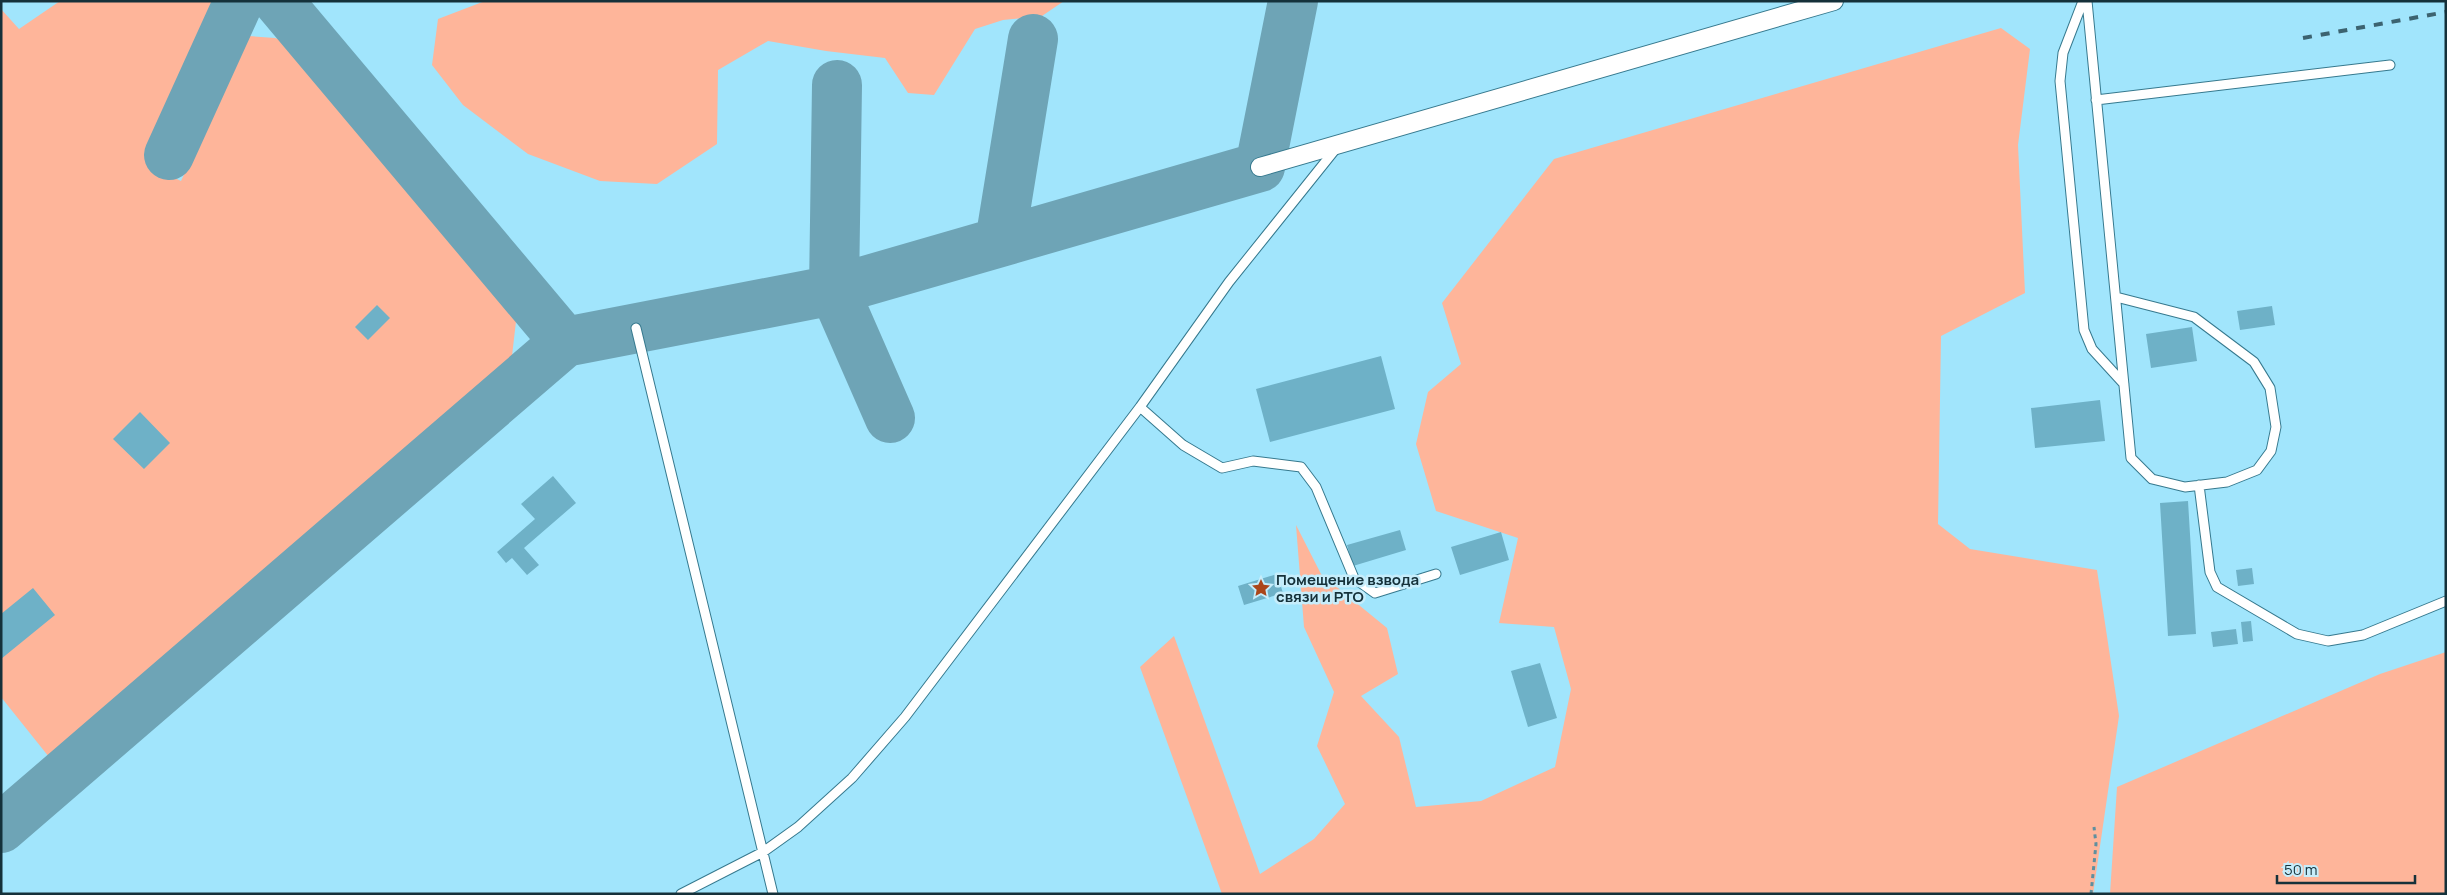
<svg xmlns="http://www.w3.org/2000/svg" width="2447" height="895" font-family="Manrope,sans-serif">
	<rect width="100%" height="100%" fill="#a1e5fc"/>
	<path fill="#feb59a" d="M60,1H225L147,165L181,181L249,36L275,38L295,45L518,304L512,356L49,757L1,697V9L19,29Z
		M485,1H1064L1042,16L1003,20L975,29L934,95L908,93L885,58L826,51L768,41L718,70L717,144L657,184L600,181L528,154L463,105L432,65L438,19Z
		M2001,28L2030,49L2018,145L2025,293L1941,336L1938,524L1970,549L2097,570L2119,716L2093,894H1222L1140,667L1174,636L1260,874L1314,839L1345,804L1317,746L1334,692L1304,627L1296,525L1321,574L1387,628L1398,674L1361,696L1399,737L1416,807L1481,801L1555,767L1571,689L1554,627L1499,623L1518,538L1436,511L1416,444L1428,392L1461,364L1442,303L1554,159Z
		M2446,652V894H2110L2117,787L2380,674Z"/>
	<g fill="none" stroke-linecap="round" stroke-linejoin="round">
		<path stroke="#6ea4b6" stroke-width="50" d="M837,85L834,290L890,418
			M169,155L239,1
			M1000,242L1033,39
			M565,342L834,290L1260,167L1293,1
			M1,828L565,342L278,1"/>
	</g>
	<path fill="#6eb1c7" d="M377,305L390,318L368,340L355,327Z
		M2272,306L2275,325L2240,330L2237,311Z
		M2192,327L2197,361L2151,368L2146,334Z
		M1381,356L1395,409L1270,442L1256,389Z
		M2100,400L2105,441L2035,448L2031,408Z
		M140,412L170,443L144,469L113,439Z
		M553,476L576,503L524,548L539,565L527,575L512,558L506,563L497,552L535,519L521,504Z
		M2188,501L2196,634L2168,636L2160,503Z
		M1400,530L1406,550L1353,566L1347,545Z
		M1501,532L1509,560L1460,575L1451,547Z
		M2252,568L2254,584L2238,586L2236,570Z
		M1277,574L1283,593L1244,605L1238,586Z
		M33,588L55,615L1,659V614Z
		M2251,621L2253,641L2243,642L2241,622Z
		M2236,629L2238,644L2213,647L2211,632Z
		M1540,663L1557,718L1528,727L1511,671Z"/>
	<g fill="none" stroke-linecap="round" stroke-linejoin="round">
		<g stroke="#36798e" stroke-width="11">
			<path id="service" d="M2083,1L2063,53L2060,81L2084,330L2092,349L2124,384
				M2087,1L2131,458L2152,479L2185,487L2227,482L2257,470L2271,451L2276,427L2270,388L2254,362L2194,317L2116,297
				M2096,100L2390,65
				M636,328L773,894
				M1140,407L1183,445L1222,468L1253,461L1301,467L1316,487L1354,578L1375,593L1436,574
				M2199,485L2210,572L2217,587L2297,634L2328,641L2363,635L2446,601
				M681,894L763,852L798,827L852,778L905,717L1140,407L1229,282L1338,146"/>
		</g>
		<g stroke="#36798e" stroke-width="20">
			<path id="minor" d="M1260,167L1834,1"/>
		</g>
		<path stroke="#5e8f9f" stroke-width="3" stroke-dasharray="4 4" stroke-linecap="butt" d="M2091,894L2096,844L2094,827"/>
		<use href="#service" stroke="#fff" stroke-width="9"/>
		<use href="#minor" stroke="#fff" stroke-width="18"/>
		<path stroke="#3c6370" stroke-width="4" stroke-dasharray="9 9" stroke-linecap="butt" d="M2303,38L2446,12"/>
	</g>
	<defs>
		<g id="sight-bare" transform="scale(1.5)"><path d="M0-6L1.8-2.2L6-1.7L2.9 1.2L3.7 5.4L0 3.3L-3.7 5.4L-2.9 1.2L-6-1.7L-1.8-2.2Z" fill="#ab461a" stroke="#c6edfb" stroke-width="2.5" paint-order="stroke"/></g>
	</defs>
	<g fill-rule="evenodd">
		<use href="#sight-bare" x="1261" y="588"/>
	</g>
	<g text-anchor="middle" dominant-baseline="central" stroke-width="5" stroke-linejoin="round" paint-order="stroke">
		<g font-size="15" font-weight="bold" fill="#15313a" stroke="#c6edfb" text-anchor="start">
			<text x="1276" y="579">Помещение взвода<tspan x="1276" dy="17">связи и РТО</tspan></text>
		</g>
	</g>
	<rect width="2447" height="895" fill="none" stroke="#15313a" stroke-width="5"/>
	<path d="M2277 875v8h138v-8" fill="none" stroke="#15313a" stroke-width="2.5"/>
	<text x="2284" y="875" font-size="15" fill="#15313a" stroke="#c6edfb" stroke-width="4" paint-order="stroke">50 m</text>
</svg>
